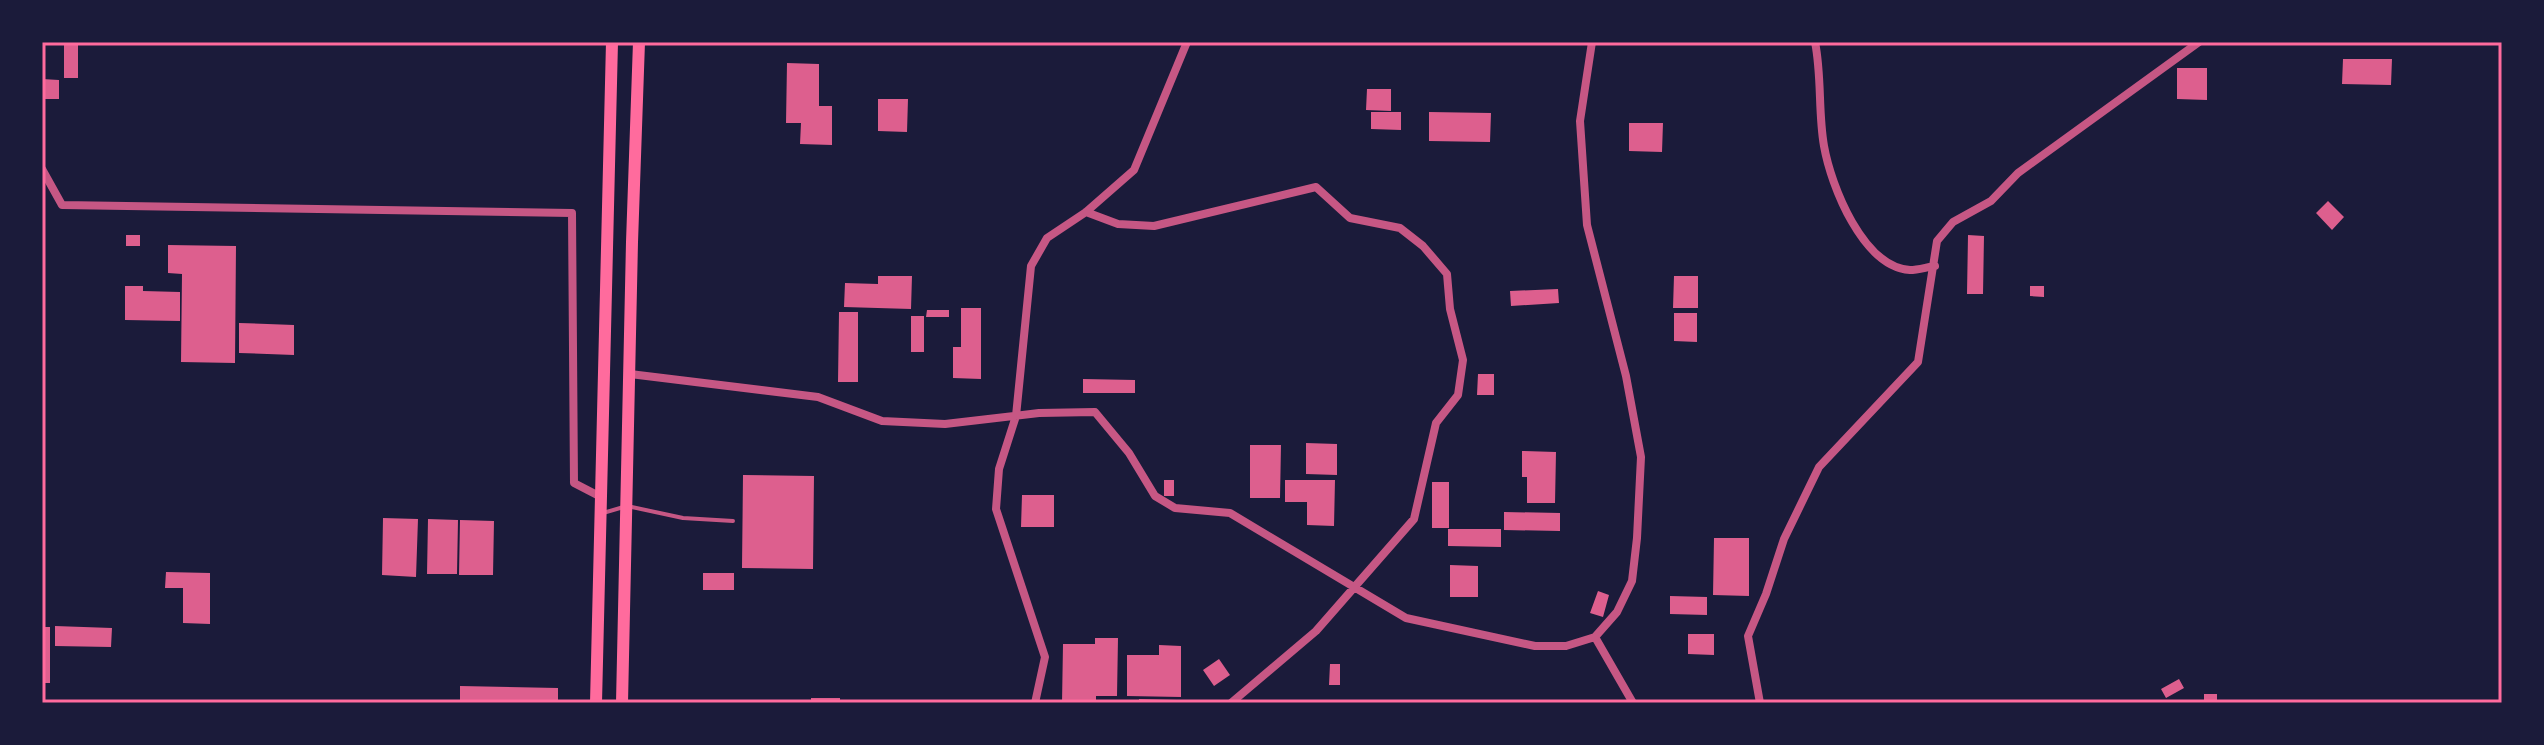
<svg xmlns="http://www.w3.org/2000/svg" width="2544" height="745" font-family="Inter,sans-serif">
	<rect width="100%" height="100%" fill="#1b1b3a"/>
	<path fill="#dd5f8e" d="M64,42H78V78H64Z
		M2343,59H2392L2391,85L2342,84Z
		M787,63L819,64V106H832V145L800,144L801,123H786Z
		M2177,68H2207V100L2177,99Z
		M42,79L59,80V99H42Z
		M1367,89H1391V111L1366,110Z
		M878,99H908L907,132L878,131Z
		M1371,112H1401V130L1371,129Z
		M1429,112L1491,113L1490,142L1429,141Z
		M1629,123H1663L1662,152L1629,151Z
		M2328,201L2344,217L2332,230L2316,213Z
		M126,235H140V246H126Z
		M1968,235L1984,236L1983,294H1967Z
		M168,245L236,246L235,363L181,362L182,274L168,273Z
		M878,276H912L911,309L844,307L845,283L878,284Z
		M1674,276H1698V308H1673Z
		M125,286H143V291L180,292V321L125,320Z
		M2030,286H2044V297L2030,296Z
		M1558,289L1559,303L1511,306L1510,291Z
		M961,308H981V379L953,378V347H961Z
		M927,310H949V317H926Z
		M839,312H858V382H838Z
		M1674,313H1697V342L1674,341Z
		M911,316H924V352H911Z
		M239,323L294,325V355L239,353Z
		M1478,374H1494V395H1477Z
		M1083,379L1135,380V393H1083Z
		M1306,443L1337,444V475L1306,474Z
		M1250,445H1281L1280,498H1250Z
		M1522,451L1556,452L1555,503H1527V477H1522Z
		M743,475L814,476L813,569L742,568Z
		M1164,480H1174V496H1164Z
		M1285,480H1335L1334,526L1307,525V502H1285Z
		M1432,482H1449V528H1432Z
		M1022,495H1054V527H1021Z
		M1504,512L1560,513V531L1504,530Z
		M383,518L418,519L416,577L382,575Z
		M428,519L458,520L457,574H427Z
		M460,520L494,521L493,575H459Z
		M1448,529H1501V547L1448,546Z
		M1714,538H1749V596L1713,595Z
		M1450,565L1478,566V597H1450Z
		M166,572L210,573V624L183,623V588H165Z
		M703,573H734V590H703Z
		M1598,591L1609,595L1603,617L1590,613Z
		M1670,596L1707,597V615L1670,614Z
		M55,626L112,628L111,647L55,646Z
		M42,627H50V683H42Z
		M1688,634H1714V655L1688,654Z
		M1095,638H1118L1117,696H1096V703H1062L1063,644H1095Z
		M1159,645L1181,646V697L1127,696V655H1159Z
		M1219,659L1230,675L1214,686L1203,670Z
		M1330,664H1340V685H1329Z
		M2179,679L2184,688L2166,698L2161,689Z
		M460,686L558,688V703H460Z
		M2204,694H2217V703H2204Z
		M811,698H840V703H811Z
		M1139,699L1177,700V703H1139Z"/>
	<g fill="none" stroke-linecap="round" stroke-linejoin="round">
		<path stroke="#c65784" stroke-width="4" d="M603,513L627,506L683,518L733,521"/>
		<path stroke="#c65784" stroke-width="8" d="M1815,42C1822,77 1818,112 1824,146C1831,186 1863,267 1910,270C1918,270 1927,267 1935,266
			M42,169L62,205L572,213L574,483L601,497
			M1086,212L1118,224L1154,226L1316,187L1350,218L1400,228L1423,246L1447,274L1450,309L1463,360L1458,395L1436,423L1414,519L1316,631L1231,703
			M630,374L818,397L882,421L945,424L1039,413L1095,412L1129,453L1155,496L1175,508L1230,513L1406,618L1535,646H1566L1595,637L1617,612L1632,581L1637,538L1641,457L1626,376L1587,225L1580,121L1592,42
			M1595,637L1633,703
			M1035,703L1045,657L996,509L999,469L1016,416L1031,266L1047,238L1086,212L1134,170L1187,42
			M1760,703L1748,636L1766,594L1784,539L1819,467L1918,362L1937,241L1953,222L1991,201L2018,173L2199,42"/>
		<path stroke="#ff6b9d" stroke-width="12" d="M596,703L612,42
			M622,703L632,242L639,42"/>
	</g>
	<rect width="2544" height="745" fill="none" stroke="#1b1b3a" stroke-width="88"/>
	<rect x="44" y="44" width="2456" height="657" fill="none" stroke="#ff6b9d" stroke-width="3"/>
</svg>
